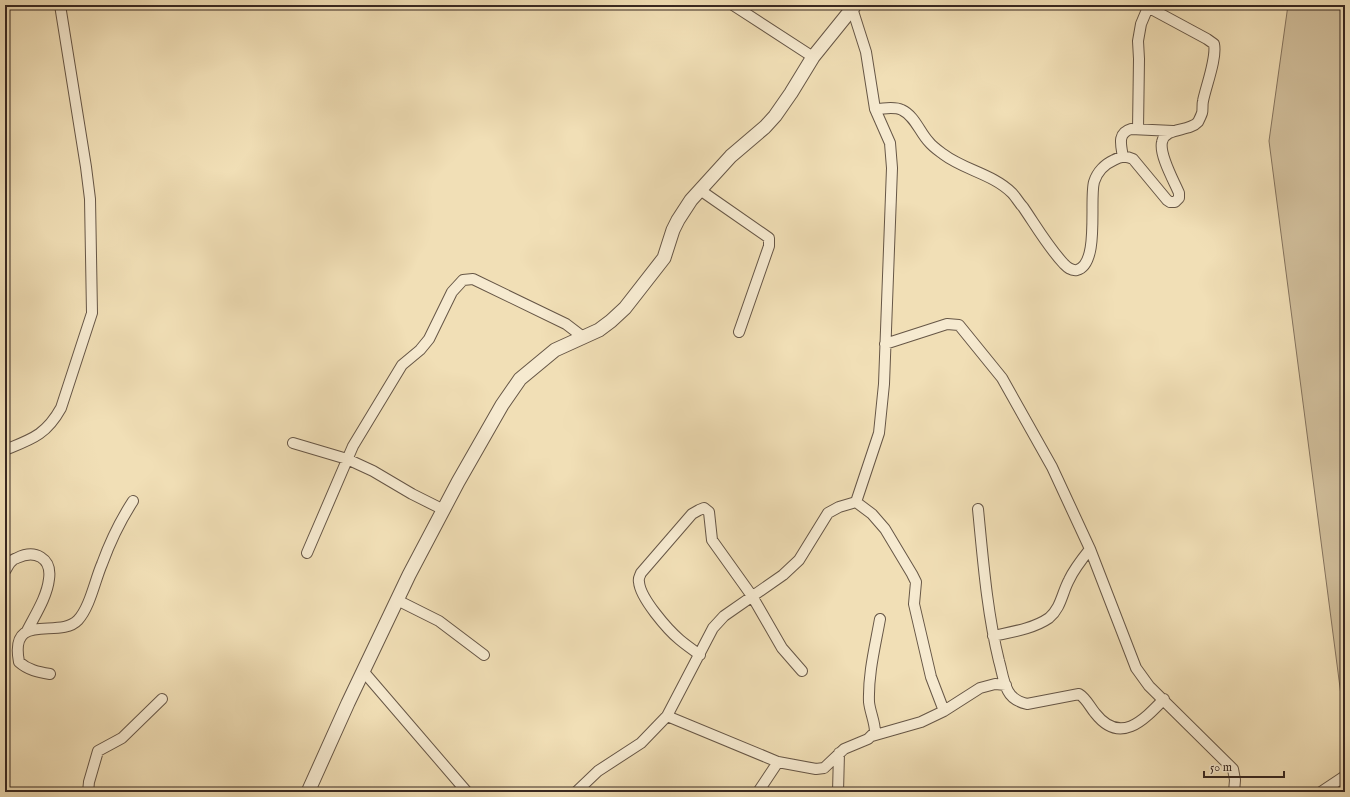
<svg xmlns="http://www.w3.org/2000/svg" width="1350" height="797" font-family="'IM FELL English',serif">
	<rect width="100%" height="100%" fill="#f1dfb6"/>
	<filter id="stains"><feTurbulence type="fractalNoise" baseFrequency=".005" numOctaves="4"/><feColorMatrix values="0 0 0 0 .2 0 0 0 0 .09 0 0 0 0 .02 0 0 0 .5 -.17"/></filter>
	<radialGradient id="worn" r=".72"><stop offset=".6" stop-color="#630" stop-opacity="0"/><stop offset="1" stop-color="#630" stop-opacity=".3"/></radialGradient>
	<path fill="#d2c09d" stroke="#85745f" d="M1288,5H1345V726L1269,141Z"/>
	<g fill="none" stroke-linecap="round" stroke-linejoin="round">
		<g stroke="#665646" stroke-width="12">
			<path id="minor" d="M733,5L813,57
				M852,8L866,52L875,109L890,143L892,168L884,384L879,433L856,502
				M875,109C884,109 894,106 902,110C915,116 920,133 929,142C933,147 939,151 943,154C964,170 993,174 1012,193C1016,197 1019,203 1023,207C1036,226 1048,247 1064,264C1067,267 1071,271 1077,270C1100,264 1089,200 1094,182C1097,172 1105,164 1114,160C1121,156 1126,156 1133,159L1167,200L1170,202H1175L1179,198V193C1174,181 1159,155 1162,142C1165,127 1189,132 1198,122C1199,120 1201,116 1202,113C1203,110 1202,105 1203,101C1206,86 1217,58 1214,44L1207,39L1144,5
				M1138,129L1139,59L1138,41L1141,24L1149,5
				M1123,157C1121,145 1117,133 1131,129L1173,131
				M700,190L769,238V246L739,332
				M885,344L947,324L959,325L1002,378L1052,467L1090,549L1136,668L1149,686L1233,769L1235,780L1234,792
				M293,443L347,459L373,471L412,494L444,510
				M5,450C32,439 46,435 61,408L92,313L90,199L86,167L60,5
				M978,509C983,560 987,612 999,661C1002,671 1003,682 1008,691C1012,699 1019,702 1027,704L1079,694C1086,698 1090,707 1095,713C1120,745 1143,721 1164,699
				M307,553L353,446L402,365L420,350L429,339L452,292L463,280L473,279L566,324L583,337
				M5,571C7,568 9,563 12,561C13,559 15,559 17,558C35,549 52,558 49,579C47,597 35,615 27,631
				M397,600L439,621L484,655
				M993,636C1011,632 1033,629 1049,618C1061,608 1062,593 1069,580C1074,569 1082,559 1090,549
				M700,655C693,650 686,645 680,640C668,630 640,598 639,582C638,578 640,576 641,573L692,514L699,510L704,508L709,512L712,540L752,596L782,648L802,671
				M363,671L467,792
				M50,674C38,672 28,670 19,662C9,610 59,640 78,620C90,607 95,580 102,564C110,542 120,521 133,501
				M667,716L778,762L816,769L824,768L844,749L868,739L875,732C875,722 870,712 869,702C868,674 875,647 880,619
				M872,736L921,722L944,711L980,688L995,684L1006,685
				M88,792L89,782L98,751L122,738L162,699
				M576,792L598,771L641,743L667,716L713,628L724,616L783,575L799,560L828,513L839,507L856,502L872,514L885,529L912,574L916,582L914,604L931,677L944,711
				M758,792L778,762
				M838,792L839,753
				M1321,792L1345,776"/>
		</g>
		<g stroke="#665646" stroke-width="15">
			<path id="tertiary" d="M308,792L348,703L409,575L458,482L502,405L520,379L555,350L599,330L611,321L625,308L664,258L673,230L678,220L691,200L731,156L765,127L775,116L791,93L813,57L855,5"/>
		</g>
		<use href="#minor" stroke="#f6ead0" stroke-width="10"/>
		<use href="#tertiary" stroke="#f6ead0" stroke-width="13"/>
	</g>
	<rect width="1350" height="797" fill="none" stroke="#f1dfb6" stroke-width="20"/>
	<rect x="6" y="6" width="1338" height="785" fill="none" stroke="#382821" stroke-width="2"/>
	<rect x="10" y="10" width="1330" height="777" fill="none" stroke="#382821"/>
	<path d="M1204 771v6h80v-6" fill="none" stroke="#382821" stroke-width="2"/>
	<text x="1210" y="771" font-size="12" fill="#382821" stroke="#f6ead0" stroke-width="3" paint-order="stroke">50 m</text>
	<rect width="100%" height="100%" filter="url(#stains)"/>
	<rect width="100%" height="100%" fill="url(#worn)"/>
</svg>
